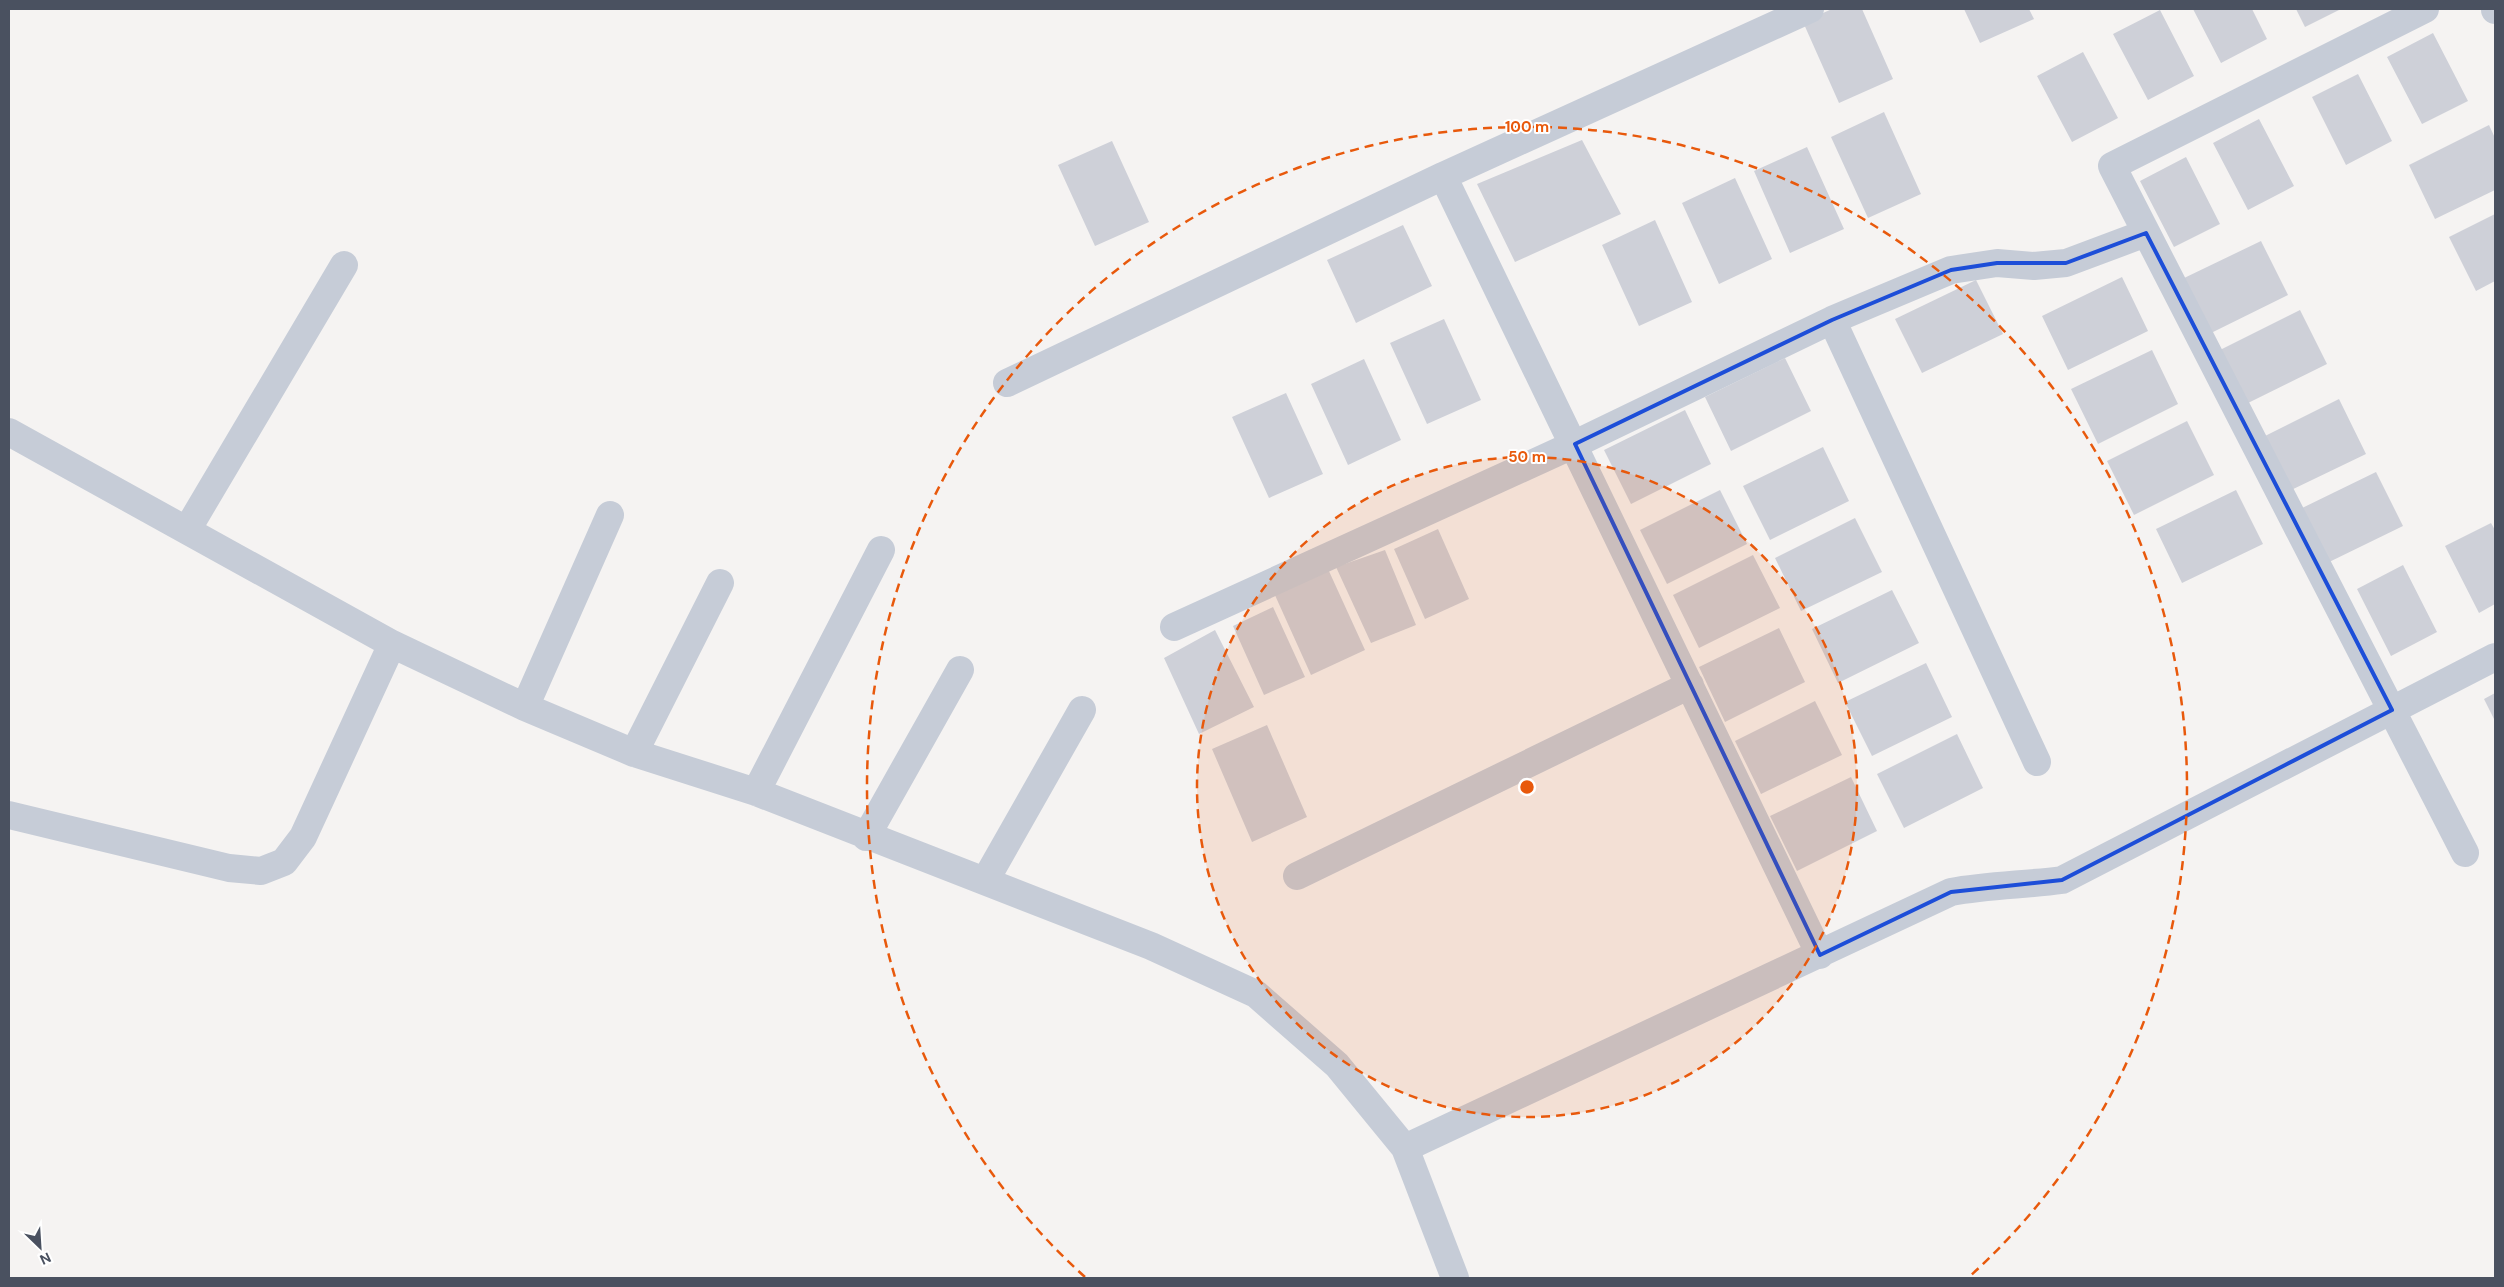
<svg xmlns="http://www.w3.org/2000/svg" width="2504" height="1287" font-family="'DM Sans',sans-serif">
	<rect width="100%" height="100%" fill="#f5f3f2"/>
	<path fill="#ced0d8" d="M1832,9H1862L1893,79L1839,103L1803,22Z
		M1964,9H2029L2034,19L1980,43Z
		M2193,9H2252L2267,39L2221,63Z
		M2296,9H2341L2305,27Z
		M2160,10L2194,76L2148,100L2113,34Z
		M2433,33L2468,101L2422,124L2387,57Z
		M2083,52L2118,118L2072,142L2037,76Z
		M2358,74L2392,141L2346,165L2312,97Z
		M1884,112L1921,194L1868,218L1831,137Z
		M2259,119L2294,186L2248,210L2213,143Z
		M2489,125L2495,138V190L2435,219L2409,165Z
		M1582,140L1621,214L1515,262L1477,184Z
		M1112,141L1149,222L1095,246L1058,165Z
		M1807,147L1844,229L1790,253L1754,171Z
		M2186,157L2220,224L2174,247L2140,181Z
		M1735,178L1772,259L1719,284L1682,203Z
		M2495,214V281L2476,291L2449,237Z
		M1655,220L1692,302L1639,326L1602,245Z
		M1403,225L1432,286L1356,323L1327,260Z
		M2261,241L2288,295L2207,335L2180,280Z
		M2122,277L2148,331L2068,370L2042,316Z
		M1976,280L2003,334L1922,373L1895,319Z
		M2300,310L2327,364L2246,404L2220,350Z
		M1444,319L1481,400L1427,424L1390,343Z
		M2152,350L2178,404L2098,444L2071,389Z
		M1785,358L1811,411L1731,451L1705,397Z
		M1364,359L1401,440L1348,465L1311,384Z
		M1286,393L1323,474L1269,498L1232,417Z
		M2339,399L2366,454L2285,493L2259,439Z
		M1685,410L1711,464L1631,504L1604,450Z
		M2187,421L2214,475L2134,515L2107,461Z
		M1823,447L1849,501L1770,540L1743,486Z
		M2376,472L2403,526L2323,565L2296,511Z
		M1720,490L1747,544L1667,584L1640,530Z
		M2236,490L2263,544L2182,583L2156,529Z
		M1855,518L1882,572L1801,611L1775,558Z
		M2491,523L2495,530V604L2479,613L2445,546Z
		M1438,529L1469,599L1425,619L1394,549Z
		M1385,550L1416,625L1371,643L1336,567Z
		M1753,555L1780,608L1699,648L1673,595Z
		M2403,565L2437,632L2391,656L2357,589Z
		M1328,569L1365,650L1311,675L1274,593Z
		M1892,590L1919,643L1838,683L1812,629Z
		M1273,607L1305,677L1264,695L1233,626Z
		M1779,628L1805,682L1725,722L1699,667Z
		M1215,630L1254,707L1199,734L1164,658Z
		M1926,663L1952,717L1872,756L1845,702Z
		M2495,693V721L2484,699Z
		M1815,701L1842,755L1761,794L1735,741Z
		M1267,725L1307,817L1252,842L1212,749Z
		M1957,734L1983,788L1904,828L1877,774Z
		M1851,777L1877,831L1797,871L1770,816Z"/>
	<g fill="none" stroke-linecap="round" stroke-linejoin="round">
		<path stroke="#c6ccd7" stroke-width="28" d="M1810,9L1443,176L1820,955
			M2425,9L2112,166L2465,853
			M2495,9V10
			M1832,320L2037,762
			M1007,383L1443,176
			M9,432L392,644L525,707L634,753L756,792L1151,946L1256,994L1337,1065L1405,1148L1455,1278
			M187,530L344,265
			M1174,627L1575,444L1832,320L1951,270L1997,263L2034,266L2066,263L2146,233
			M525,707L610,515
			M634,753L720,583
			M756,792L881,550
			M9,815L229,868L261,871L284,862L303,837L392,644
			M866,837L960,670
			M1297,876L1690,685
			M985,881L1082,710
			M1405,1148L1951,892C1988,885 2025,885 2062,880L2495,657"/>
	</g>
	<path fill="none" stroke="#1d4ed8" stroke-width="4" stroke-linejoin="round" d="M2146,233L2392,710L2062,880L1951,892L1820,955L1575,444L1832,320L1951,270L1997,263H2066Z"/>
	<circle cx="1527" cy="787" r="330" fill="#e8590c" fill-opacity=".12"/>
	<g fill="none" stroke="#e8590c" stroke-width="2.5" stroke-dasharray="9 6">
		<circle cx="1527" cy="787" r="330"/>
		<path d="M1085 1277A660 660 0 1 1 1969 1277"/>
	</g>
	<circle cx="1527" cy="787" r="8" fill="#e8590c" stroke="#fff" stroke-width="2.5"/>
	<g font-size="15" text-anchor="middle" font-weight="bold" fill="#e8590c" stroke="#fff" stroke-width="4" stroke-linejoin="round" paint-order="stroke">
		<text x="1527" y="132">100 m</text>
		<text x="1527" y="462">50 m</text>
	</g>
	<rect width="2504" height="1287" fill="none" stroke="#4a5160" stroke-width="20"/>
	<g transform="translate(40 1247) rotate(155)" stroke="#ffffff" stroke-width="4" paint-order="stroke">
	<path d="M0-4L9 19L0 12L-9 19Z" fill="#4a5160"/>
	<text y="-8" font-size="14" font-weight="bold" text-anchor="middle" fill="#4a5160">N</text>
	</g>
</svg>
